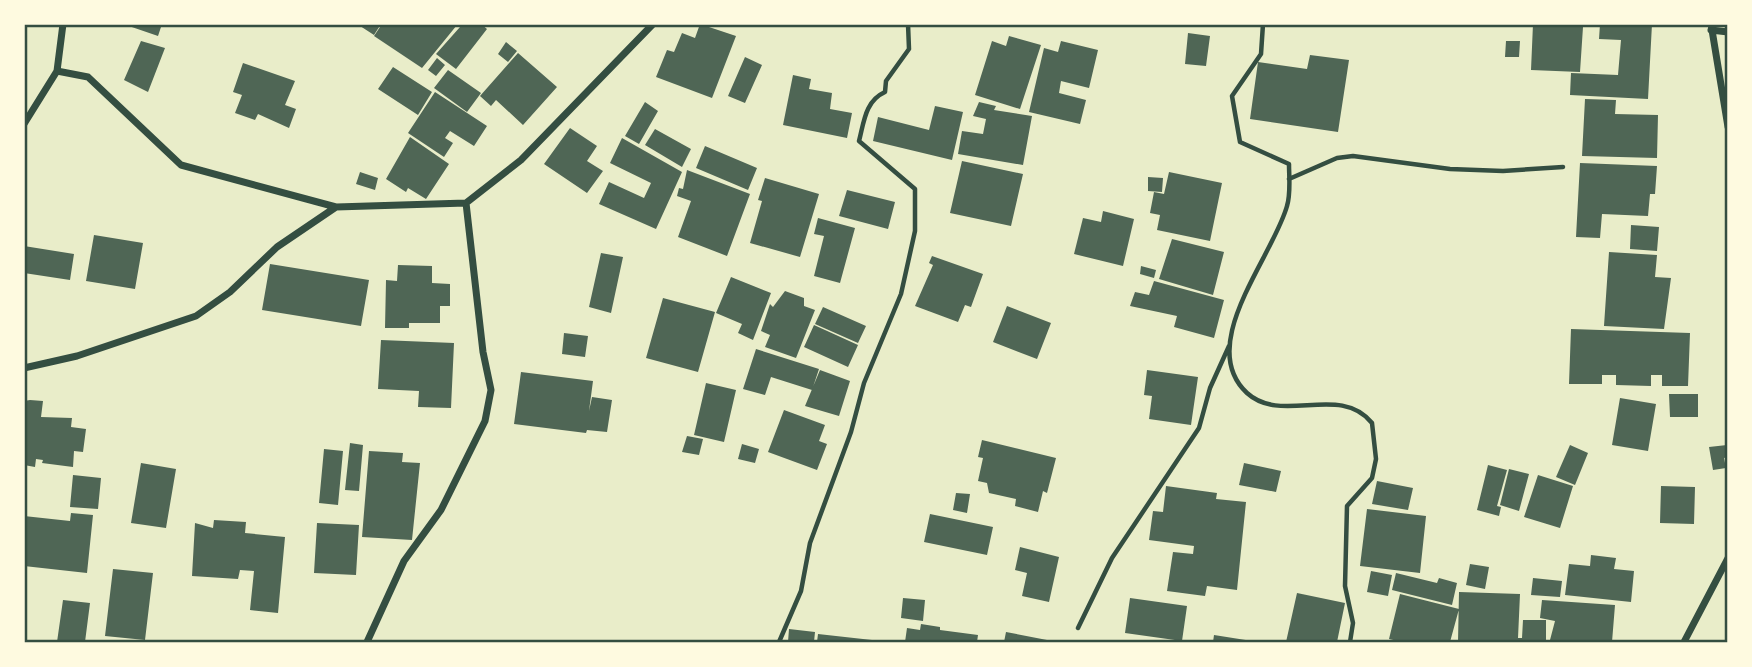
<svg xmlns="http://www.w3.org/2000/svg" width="1752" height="667" font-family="'Titillium Web',sans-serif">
	<rect width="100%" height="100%" fill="#e9edc9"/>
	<path fill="#4f6655" d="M123,24H162L158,36Z
		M357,24H381L374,35Z
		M382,24H481L487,29L456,69L436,54L460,27L457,25L422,68L374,36Z
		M700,24L736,36L712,98L656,77L667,50L674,52L682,33L695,38Z
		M1533,24L1583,27L1580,72L1531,70Z
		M1600,24H1652L1648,99L1570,95L1571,73L1618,75L1621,40L1599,39Z
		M1188,33L1210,36L1206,66L1185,64Z
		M1009,36L1041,45L1020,109L975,95L992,41L1006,46Z
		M141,41L165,48L148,92L124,80Z
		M1061,41L1098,50L1089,88L1061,81L1059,93L1086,100L1080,124L1029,112L1044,48L1058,52Z
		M1506,41H1520L1519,57H1505Z
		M506,42L517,51L508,62L498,54Z
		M518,53L557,87L523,125L496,100L491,106L480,96Z
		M1310,55L1349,60L1338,132L1250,119L1258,62L1307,69Z
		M745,57L762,65L745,103L728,96Z
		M437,58L445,65L436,76L428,70Z
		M243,63L295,81L285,105L296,109L289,128L258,114L255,120L235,113L242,95L233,92Z
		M393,67L432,92L418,115L378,89Z
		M448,70L481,93L467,112L434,88Z
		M793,75L811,79L809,89L832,93L830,109L852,113L847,138L783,125Z
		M435,92L487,126L474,146L450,131L445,138L453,143L444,157L408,133Z
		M1585,99L1616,100L1615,114L1658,115L1657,158L1582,156Z
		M645,102L658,111L639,144L625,136Z
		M979,102L996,106L994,110L1032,116L1023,165L958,154L962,131L983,134L986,119L973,116Z
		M935,106L963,112L952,160L873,141L878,117L929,130Z
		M570,128L597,146L587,161L603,171L587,193L544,164Z
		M655,129L691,149L682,167L645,145Z
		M410,137L449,164L426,199L408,188L406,192L386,179Z
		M622,138L682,172L656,229L599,204L609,182L644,198L651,183L610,163Z
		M705,146L757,168L748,190L696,168Z
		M962,161L1023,174L1011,226L950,213Z
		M1580,163L1657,166L1655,194H1650L1648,216L1602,214L1600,238L1576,237Z
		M687,170L750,194L727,256L678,237L691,201L677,196L679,188L683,189Z
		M360,172L378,178L375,190L356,184Z
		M1169,172L1222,183L1210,241L1157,230L1160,215L1150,213L1154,192L1164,194Z
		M1148,177L1163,178L1162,192L1148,191Z
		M765,178L819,194L800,257L750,243L762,201L758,200Z
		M847,190L895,202L888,229L839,216Z
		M1103,211L1134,219L1123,266L1074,254L1083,218L1101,222Z
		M818,218L855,228L840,283L814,276L824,236L814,234Z
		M1631,225L1659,227L1657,251L1630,249Z
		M94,235L143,243L135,289L86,281Z
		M1172,239L1224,252L1213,295L1159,279Z
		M24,246L74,254L70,280L24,273Z
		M1609,252L1657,255L1655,277L1671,278L1664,329L1604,326Z
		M601,253L623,257L611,313L589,307Z
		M932,256L983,274L971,307L965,305L958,322L915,306L933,265L929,263Z
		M270,264L369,280L361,326L262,310Z
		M398,265L432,266V283L450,284V306H440V323H409V328H385L386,280L397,281Z
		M1141,266L1156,270L1154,278L1140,274Z
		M731,277L771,293L753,340L738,333L742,324L716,313Z
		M1154,281L1224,300L1214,338L1174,327L1177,316L1130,306L1135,292L1149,295Z
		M785,291L804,298V306L815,310L796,358L765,347L770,335L761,331L770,304L773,307Z
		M663,298L715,312L698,372L646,358Z
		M1007,306L1051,323L1037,359L993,342Z
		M823,307L866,326L858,343L815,324Z
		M814,325L858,345L848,367L804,347Z
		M1571,329L1690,333L1688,386H1662V375H1651V386L1616,385V375H1602V384H1569Z
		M564,333L588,336L585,357L562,354Z
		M381,340L454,343L451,408L418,407L419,391L378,389Z
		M756,349L819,369L812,390L771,377L765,395L743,389Z
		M820,370L850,381L839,416L805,406Z
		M1147,370L1198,377L1191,425L1149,419L1152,396L1144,395Z
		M521,372L593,381L589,411L592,397L612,400L607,432L587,430L586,433L514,424Z
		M706,383L736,390L724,442L694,435Z
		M1669,394H1698V417H1670Z
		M1620,398L1656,404L1648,451L1612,445Z
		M30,400L43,401L41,417L72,418L71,427L86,429L83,452L74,451L73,467L42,463L43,460L36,459L35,467L24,465V401Z
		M784,410L825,425L819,441L827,444L817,470L768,452Z
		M687,436L703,439L699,455L682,452Z
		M982,440L1056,458L1047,493L1043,491L1038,512L1015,506L1016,499L989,493L987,483L978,481L983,458L978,457Z
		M350,443L363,445L359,491L345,490Z
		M742,444L759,449L755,463L738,459Z
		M1570,445L1588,453L1575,485L1556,477Z
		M1727,445L1728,457L1724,458L1726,468L1713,470L1709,447Z
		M324,449L343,451L338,505L319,503Z
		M369,451L403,453L402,462L420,463L412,540L362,537Z
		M141,463L176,469L166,528L131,523Z
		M1244,463L1281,471L1276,492L1239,485Z
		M1488,465L1507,470L1497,506L1501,507L1499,516L1477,510Z
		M1509,469L1529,474L1519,511L1500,505Z
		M73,475L101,478L98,509L70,507Z
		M1538,475L1573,486L1560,528L1524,517Z
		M1377,481L1413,488L1408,510L1372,504Z
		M1166,486L1217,493L1216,499L1246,502L1237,590L1207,586L1205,596L1167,591L1173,552L1193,554L1194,546L1149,540L1153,511L1163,512Z
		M1661,486L1695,487L1694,524L1660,523Z
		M956,493L970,494L967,513L953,510Z
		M1367,509L1426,516L1420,573L1360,566Z
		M71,513L93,515L87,573L24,566V516L70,521Z
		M930,514L993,527L987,555L924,542Z
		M214,520L246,522L245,533L285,537L278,613L250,610L254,571L240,570L238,579L192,576L195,523L213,528Z
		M317,523L359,525L356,575L314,573Z
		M1020,547L1059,557L1049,602L1022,596L1027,573L1015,570Z
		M1591,555L1616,558L1614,569L1634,571L1631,602L1565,595L1569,564L1590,566Z
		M1470,564L1489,567L1485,589L1466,585Z
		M113,569L153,573L145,640L105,636Z
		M1371,571L1392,575L1388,596L1367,592Z
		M1396,573L1437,583L1439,578L1457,583L1452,605L1392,590Z
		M1533,578L1562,581L1560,597L1531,595Z
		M1459,592L1520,594L1518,638H1522L1523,620H1546V642H1458Z
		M1297,593L1345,603L1337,642H1286Z
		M1400,594L1459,609L1450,642H1402L1389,639Z
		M903,598L925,600L923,621L901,618Z
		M1130,598L1187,606L1182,641L1125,633Z
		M63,600L90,603L85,642H57Z
		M1542,600L1615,605L1612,642L1550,640L1555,621L1540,618Z
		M921,624L940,627V630L978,635L977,642H905L907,628L920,630Z
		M789,629L815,632L814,642H788Z
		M1006,632L1047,640V642H1004Z
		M818,634L881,641V642H817Z
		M1214,635L1252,641V642H1213Z"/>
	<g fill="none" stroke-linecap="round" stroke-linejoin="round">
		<path stroke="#344e41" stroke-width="4.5" d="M1263,24L1261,54L1232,96L1240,142L1289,164C1289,177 1291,193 1287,206C1273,257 1195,345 1247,393C1282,425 1340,383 1372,423L1376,459L1372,478L1347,506L1345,586L1353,623L1350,642
			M1289,179L1337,158L1353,156L1450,169L1503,171L1563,167
			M1078,628L1112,558L1199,428L1210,388L1229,346
			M779,642L801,591L810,543L851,432L864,383L901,294L915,231V189L859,141C864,122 865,101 885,92L886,81L909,49L908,24"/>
		<path stroke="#344e41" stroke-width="7" d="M1711,24L1728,127
			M1711,30L1728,32
			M57,71L88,77L181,165L336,207
			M24,124L57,71L63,24
			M24,368L77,356L196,316L230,292L277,247L336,207L466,203L521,160L653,24
			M367,642L404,561L441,510L485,421L491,390L483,352L466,203
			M1684,642L1728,558"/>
	</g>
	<rect width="1752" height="667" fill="none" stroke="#fefae0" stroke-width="52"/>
	<rect x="26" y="26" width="1700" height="615" fill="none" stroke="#344e41" stroke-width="2.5"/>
</svg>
